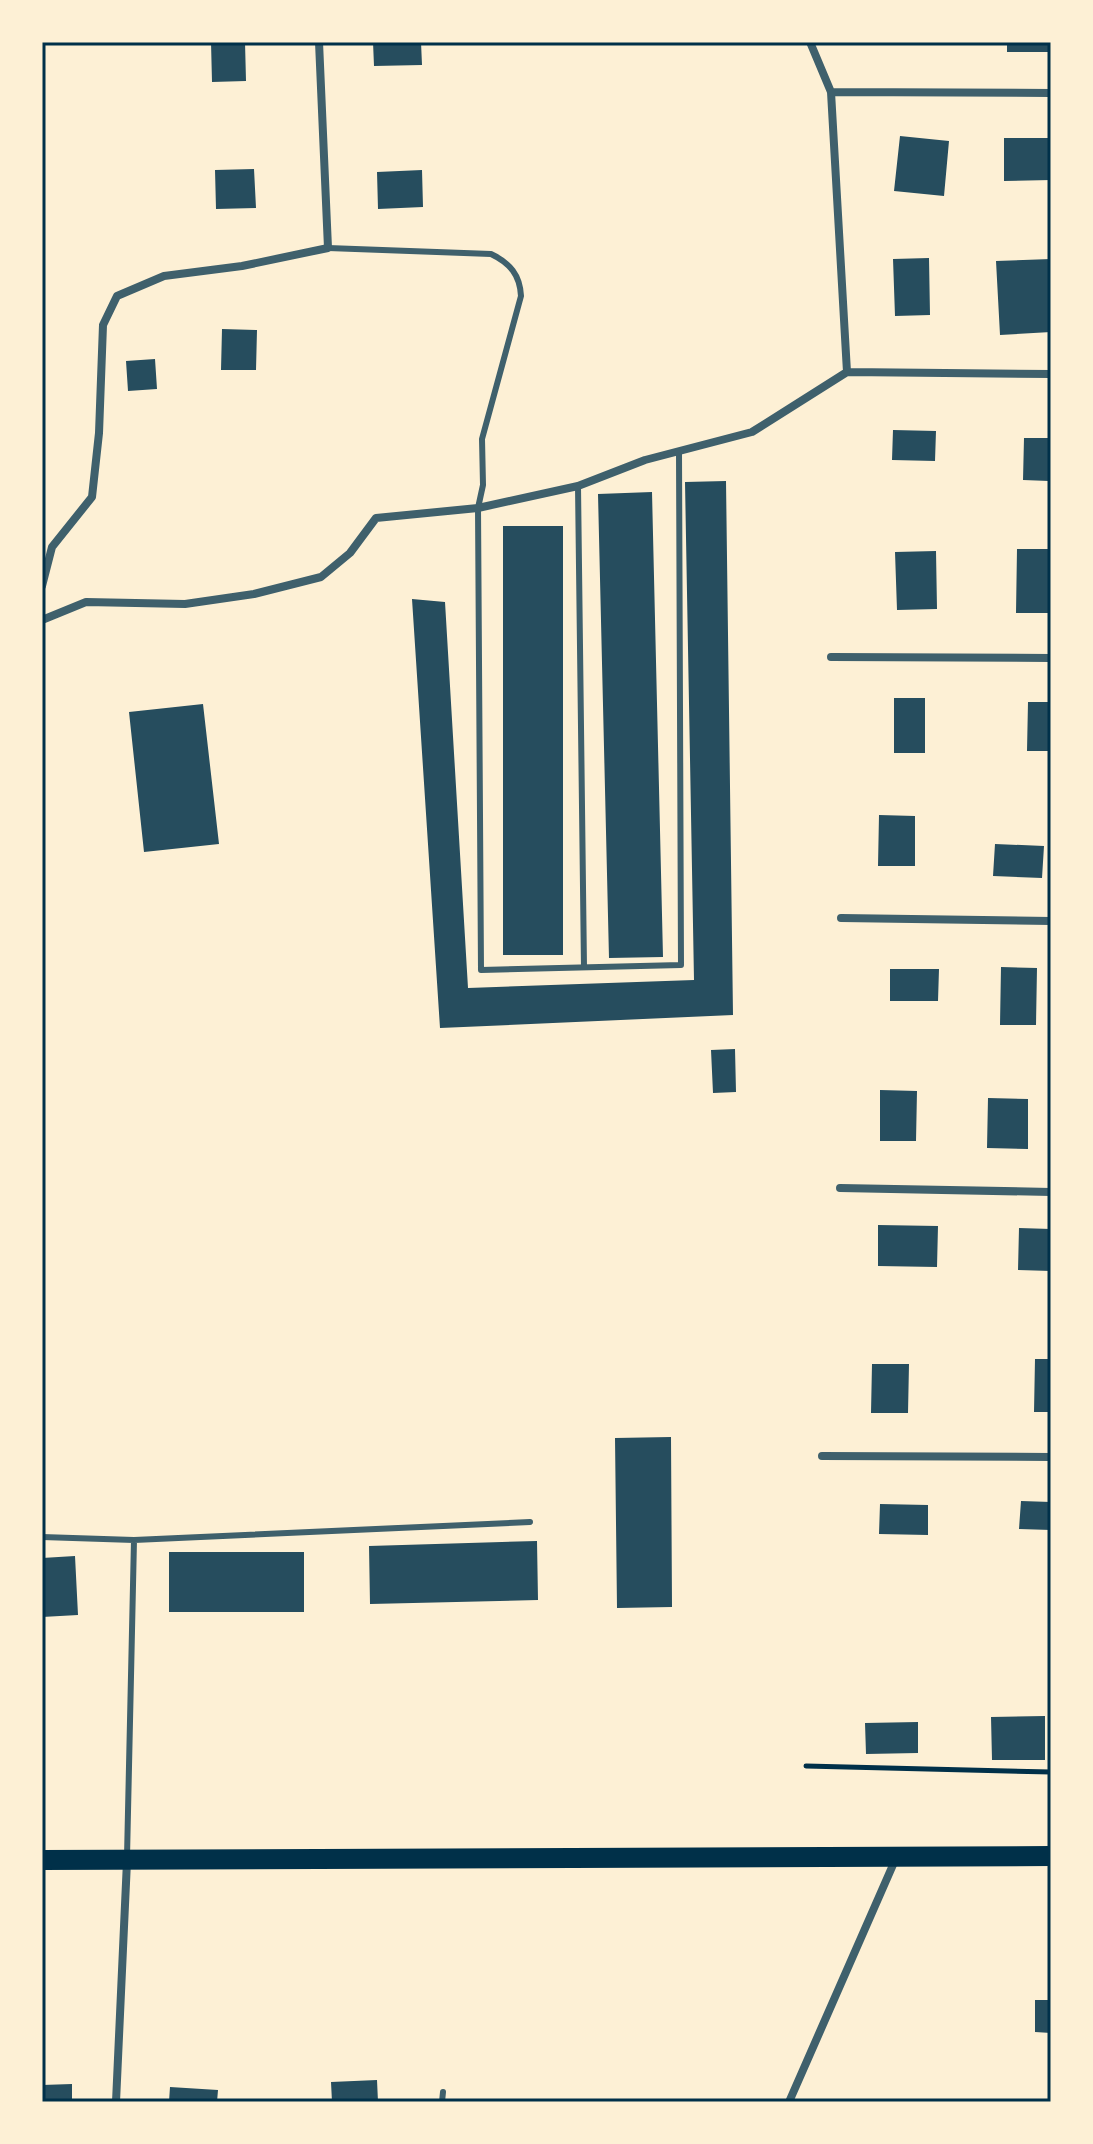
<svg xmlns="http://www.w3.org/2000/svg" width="1093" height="2144" font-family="Arial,sans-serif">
	<rect width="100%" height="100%" fill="#fdf0d5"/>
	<path fill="#264d5e" d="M211,42H245L246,81L212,82Z
		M373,42H421L422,65L374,66Z
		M1007,42H1051V52H1007Z
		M900,136L949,141L944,196L894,191Z
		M1004,138H1051V180L1004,181Z
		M254,169L256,208L216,209L215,170Z
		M422,170L423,207L378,209L377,172Z
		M929,258L930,315L895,316L893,259Z
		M1051,259V332L1000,335L996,261Z
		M222,329L257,330L256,370H221Z
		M155,359L157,389L128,391L126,361Z
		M893,430L936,431L935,461L892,460Z
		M1024,438H1049V481L1023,480Z
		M726,481L733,1015L440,1028L412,599L445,602L468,988L694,980L685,482Z
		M652,492L663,957L609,958L598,494Z
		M503,526H563V955H503Z
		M1017,549H1051V613H1016Z
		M936,551L937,609L897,610L895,552Z
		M894,698H925V753H894Z
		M1028,702H1051V751H1027Z
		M203,704L219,844L144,852L129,712Z
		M879,815L915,816V866H878Z
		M995,844L1044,846L1042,878L993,876Z
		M1001,967L1037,968L1036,1025H1000Z
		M890,969H939L938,1001H890Z
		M735,1049L736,1092L713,1093L711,1050Z
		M880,1090L917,1091L916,1141H880Z
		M988,1098L1028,1099V1149L987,1148Z
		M878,1225L938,1226L937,1267L878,1266Z
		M1019,1228L1051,1229V1271L1018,1270Z
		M1035,1359H1051V1412H1034Z
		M872,1364H909L908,1413H871Z
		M671,1437L672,1607L617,1608L615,1438Z
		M1021,1501L1051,1502V1530L1019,1529Z
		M880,1504L928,1505V1535L879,1534Z
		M537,1541L538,1600L370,1604L369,1546Z
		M169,1552H304V1612H169Z
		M75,1556L78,1615L42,1617V1558Z
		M1045,1716V1760H992L991,1717Z
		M918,1722V1753L866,1754L865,1723Z
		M1035,2000H1051V2033L1035,2032Z
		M377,2080L378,2102H332L331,2082Z
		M72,2084V2102H42V2085Z
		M170,2087L218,2090L217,2102H169Z"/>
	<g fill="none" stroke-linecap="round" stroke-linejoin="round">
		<path stroke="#003049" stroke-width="5" d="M806,1766L1051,1772"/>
		<path stroke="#3f606c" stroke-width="6" d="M328,248L491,254C510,263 520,275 521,296L482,439L483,485L478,508L481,970L681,965L679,451
			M578,486L584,967
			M42,1537L134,1540L530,1522
			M127,1857L134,1540
			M442,2102L443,2092"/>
		<path stroke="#3f606c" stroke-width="8" d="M810,42L831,92
			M847,372L831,92L1051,93
			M42,586L52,547L92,497L99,433L103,325L117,296L164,276L242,266L328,248L319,42
			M42,620L86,602L185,604L254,594L321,577L350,553L376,518L478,508L578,486L645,460L752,432L847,372L1051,374
			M831,657L1051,658
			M841,918L1051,921
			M840,1188L1051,1192
			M822,1456L1051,1457
			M116,2102L127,1861
			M789,2102L896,1858"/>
		<path stroke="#003049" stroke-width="20" d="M42,1860L1051,1856"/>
	</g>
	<rect width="1093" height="2144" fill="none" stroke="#fdf0d5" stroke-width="88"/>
	<rect x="44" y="44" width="1005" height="2056" fill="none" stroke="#003049" stroke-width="3"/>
</svg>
